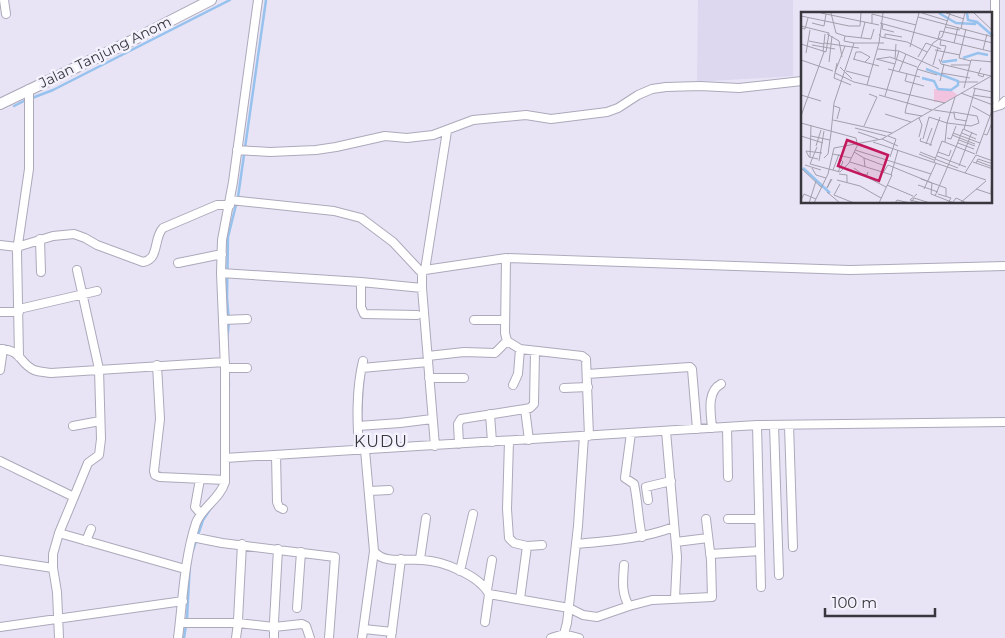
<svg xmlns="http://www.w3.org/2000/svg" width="1005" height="638" font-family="Montserrat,sans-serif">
	<rect width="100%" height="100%" fill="#e8e4f6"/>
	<path fill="#ddd8f0" d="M698,0H793V76L697,82Z"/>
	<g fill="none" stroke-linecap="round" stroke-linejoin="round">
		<path stroke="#97c2ee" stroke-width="2.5" d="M32,98L53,90L230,0
			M14,106L26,100
			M229,386L227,340L229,322L227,298L228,237L238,197L266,0
			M193,550L203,520L213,505
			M184,638L187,619L190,562"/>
		<g stroke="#aca9ba" stroke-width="10">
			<path id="street" d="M4,0L6,14
				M995,0V99
				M991,108L1001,105L1005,101
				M237,150L270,152L316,150L336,147L385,136L407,138L433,135L473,120L526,115L551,119L607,112L618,108L638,95L652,89L666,87L700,86L739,88L802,81
				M230,200L334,211L361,218L393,242L422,273L425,270L506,258L505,333L507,341L520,349L582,356L586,359L589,436
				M40,239L41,272
				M0,245L17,247L53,236L74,234L85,238L97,245L143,262C160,259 153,238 163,228L217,205H230
				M506,258L850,270L1005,266
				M178,263L222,254
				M425,270L447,131
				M221,273L361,282L422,288
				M422,273V288L435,446
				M361,282V307L364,314L417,315
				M19,309L97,291
				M0,312H19
				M223,320L247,319
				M474,320H505
				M0,349C22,350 19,363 34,370C39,372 45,372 51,373L225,362
				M428,356L464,352L495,353L507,341
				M19,357L17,251L29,169V89
				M157,365L160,419L154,471L155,475L160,477L225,480
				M225,368H247
				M362,368L428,362
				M0,370L3,349
				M587,374L690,367L692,369L697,429
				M429,378H464
				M513,385L518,374L520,349
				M564,388L588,387
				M525,409L530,408L534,404L535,351
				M490,414L492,442
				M757,425L761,587
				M774,425L779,575
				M789,425L793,547
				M73,426L100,421
				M358,426L400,423L432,419
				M727,427L728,477
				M712,428C711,414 706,392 721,384
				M666,431L677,557L675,598
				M631,433L625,478L634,484C638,502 638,519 642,537
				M509,441L507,509L509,538L514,543L527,546L520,599
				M459,444L458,424L461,419L525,409L529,440
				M359,450C357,421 356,390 363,361
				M276,455L277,502L279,507L283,509
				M225,458L757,425L1005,422
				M0,461L74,497L59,533L53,554V568L57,592L59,638
				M200,479L195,507L201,514
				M370,491L389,490
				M74,497L88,463L99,455L101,439L99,369L77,270
				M648,500L646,487L671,481
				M728,519H759
				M59,533L185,569
				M192,537L222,543L335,557L329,638
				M86,541L91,529
				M676,542L708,538
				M576,544C610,541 642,539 674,527
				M527,546L542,545
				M374,551C384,565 407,558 422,560C443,561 479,575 489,594L569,608L583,615L597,617L629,606L652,600L712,597L711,560L706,519
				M710,554L760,551
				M420,559L426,518
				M0,560L53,568
				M624,565C623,580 621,592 629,606
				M460,571L473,514
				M487,590L492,560
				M297,608L301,552
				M238,620L242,544
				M274,622L278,549
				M485,622L489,594
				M180,623H238L274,627L302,624L306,626L310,638
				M0,627L183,601
				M364,629L392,632
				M564,634L579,638
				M178,638C183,599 184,560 196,523C202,507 220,499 225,482V368L221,273L222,240L233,182L258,0
				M236,638L238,623
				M274,638V627
				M362,638L374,551L365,450
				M391,638L401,559
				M551,638L564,634L567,623L578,526L584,436"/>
		</g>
		<g stroke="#aca9ba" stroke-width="12">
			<path id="secondary" d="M0,104L131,41L211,0"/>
		</g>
		<use href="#street" stroke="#fff" stroke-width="8"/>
		<use href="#secondary" stroke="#fff" stroke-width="10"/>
	</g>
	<g text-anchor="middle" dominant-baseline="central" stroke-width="5" stroke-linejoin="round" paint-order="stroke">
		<g font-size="14" fill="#38373e" stroke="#f4f2fd">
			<text transform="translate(105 52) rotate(-26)">Jalan Tanjung Anom</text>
		</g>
		<g font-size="16" letter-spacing="1" fill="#38373e" stroke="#f4f2fd">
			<text x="381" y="441">KUDU</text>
		</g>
	</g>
	<g transform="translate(801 12)">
		<rect width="191" height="191" fill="#e8e4f6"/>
		<path d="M133,77H148L157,83L144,90H133Z" fill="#f1c3df"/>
		<path fill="none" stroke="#97c2ee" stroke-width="2.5" d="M138,1L155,11L174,12L175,9M166,1L167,8L176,10L192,24M162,46L177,41L187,43M141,50L156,48M121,66L133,69L137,77L150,78L157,73V69L125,57M2,156L29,181"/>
		<path fill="none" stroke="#a29fac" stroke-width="1" d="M20,1L78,13M121,1L147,9M145,1L163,7M173,1L192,19M0,4L48,14H59L60,1M117,5L192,25M11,11L23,14L25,2M71,11V2L115,13M79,11L137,27M82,12L81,17L93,20M144,15L159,18M0,16L4,17L7,6M160,16L164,1M165,17L158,46L170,49M26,22L38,29L41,45M78,22L80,25L106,30L126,40M44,24L70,27L73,17M60,26L64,10M84,26V22L101,25M137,27L139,19L192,31M137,27L192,40M8,29L23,32M23,31L58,36M53,31H78L82,1M153,31L157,15M0,32L25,40L28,21L0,14M11,33L34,37M109,35L118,1M77,37L98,39L138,57M134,38L159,43M182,38L186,22M22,40L24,22M5,41L9,18M117,45L125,31L140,37M52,47L78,54M53,47L55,40H60L69,45L64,50M75,47L94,52M76,47L89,45L116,55M94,47L95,32M138,47L140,52L190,64M0,48L32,59M28,50L31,24M140,50L145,34L139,33L140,28M36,51L33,66L50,73M132,53L137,36M150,53H168M39,55L51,67M180,56L177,63L182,65L183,62M87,57L119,65M116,57L136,63M45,59L68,65M34,60L44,34M98,60L105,42M34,61L53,70L144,91M140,61L169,66M106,62L104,69L123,74M139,69L143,52M158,70H177M66,73L78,31H83M163,76L170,48L192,50M172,76L192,80M160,81L192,93M0,83L20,89M78,83L131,98M172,83L192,86M84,84L98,39M33,94L39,96L36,107M171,94L189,104M133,98L153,101L154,107L166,109M152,100L176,104L178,111M84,102L110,110M0,104L23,40M121,104L104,101L105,96L117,55L132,31L141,25L149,1M128,105L146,111M32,108L91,121M0,111L55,126L56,131M146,111L170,114L178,111M146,111L154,85M63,114L76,85L68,82M54,116L85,124M163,117L174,77M57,120L77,127M30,121L33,91L53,31L43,29L44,24L35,21L30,1M152,121L179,131M161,121L175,127M183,122L186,123L191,111M151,123L174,132M0,124L22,131M10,124L29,128M87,124L95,127L89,145M118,125L121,113L118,106M120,126L119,129L131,133M146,126L150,127L155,114M81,127L97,134M122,127L128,105M158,128L174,134M72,130L185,168M144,130L146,111M157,131L173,137M125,132L131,116M15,134L20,118M129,134L139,105M16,135L9,152L39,160L48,151L57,132M155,135L162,117L176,123M54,138L130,162M164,138L171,120M5,139L21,141M5,139L8,145L17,147M53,140L63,146L64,155M119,140L134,146M137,140L148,144L150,138M32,142L50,146M118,142L133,148M175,142L192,96M175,143L192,149M136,144L165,155M9,145L10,113M23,146L27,142L30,121M63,146L84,154M134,147L157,156M18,149L23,119M176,149L192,155M49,150L91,163L78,191M133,150L141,129L174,142M172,150L192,157M175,151L177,147L192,152M4,153L20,158M158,154L164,138M0,156L21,176M11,156L15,163L25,166M53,156L61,162L66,163L67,160M32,158L38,142M37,160L42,150L39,147M82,161L87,153L131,171M164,161L175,143M38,162L46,163V171M60,162L85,175M90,163L97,138M30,167L26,176L31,167M120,167L145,176V184M36,168L59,174L80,186M131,171L130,182L153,191M39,172L33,183L53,191M86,173L112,184M117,173L137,180M123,177L135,151M175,177L190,182L191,164M26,180L39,191M116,182L109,188L121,191M137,182L150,186L147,191M134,184L155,135M0,188L3,182L15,187M152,190L155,186L166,191M8,191L15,169M13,191L27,162L33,136L81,127L192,63M94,191L96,188L109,191M110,191L113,186L129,191M159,191L185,169"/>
		<path fill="#c2185b" fill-opacity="0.15" stroke="#c2185b" stroke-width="2.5" d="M46,128L87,143L78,169L37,154Z"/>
		<rect width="191" height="191" fill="none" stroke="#38373e" stroke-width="2.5"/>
	</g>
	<path d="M825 608v8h110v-8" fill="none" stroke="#38373e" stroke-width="2.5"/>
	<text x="832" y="608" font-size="15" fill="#38373e" stroke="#f4f2fd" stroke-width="4" paint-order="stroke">100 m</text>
</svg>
